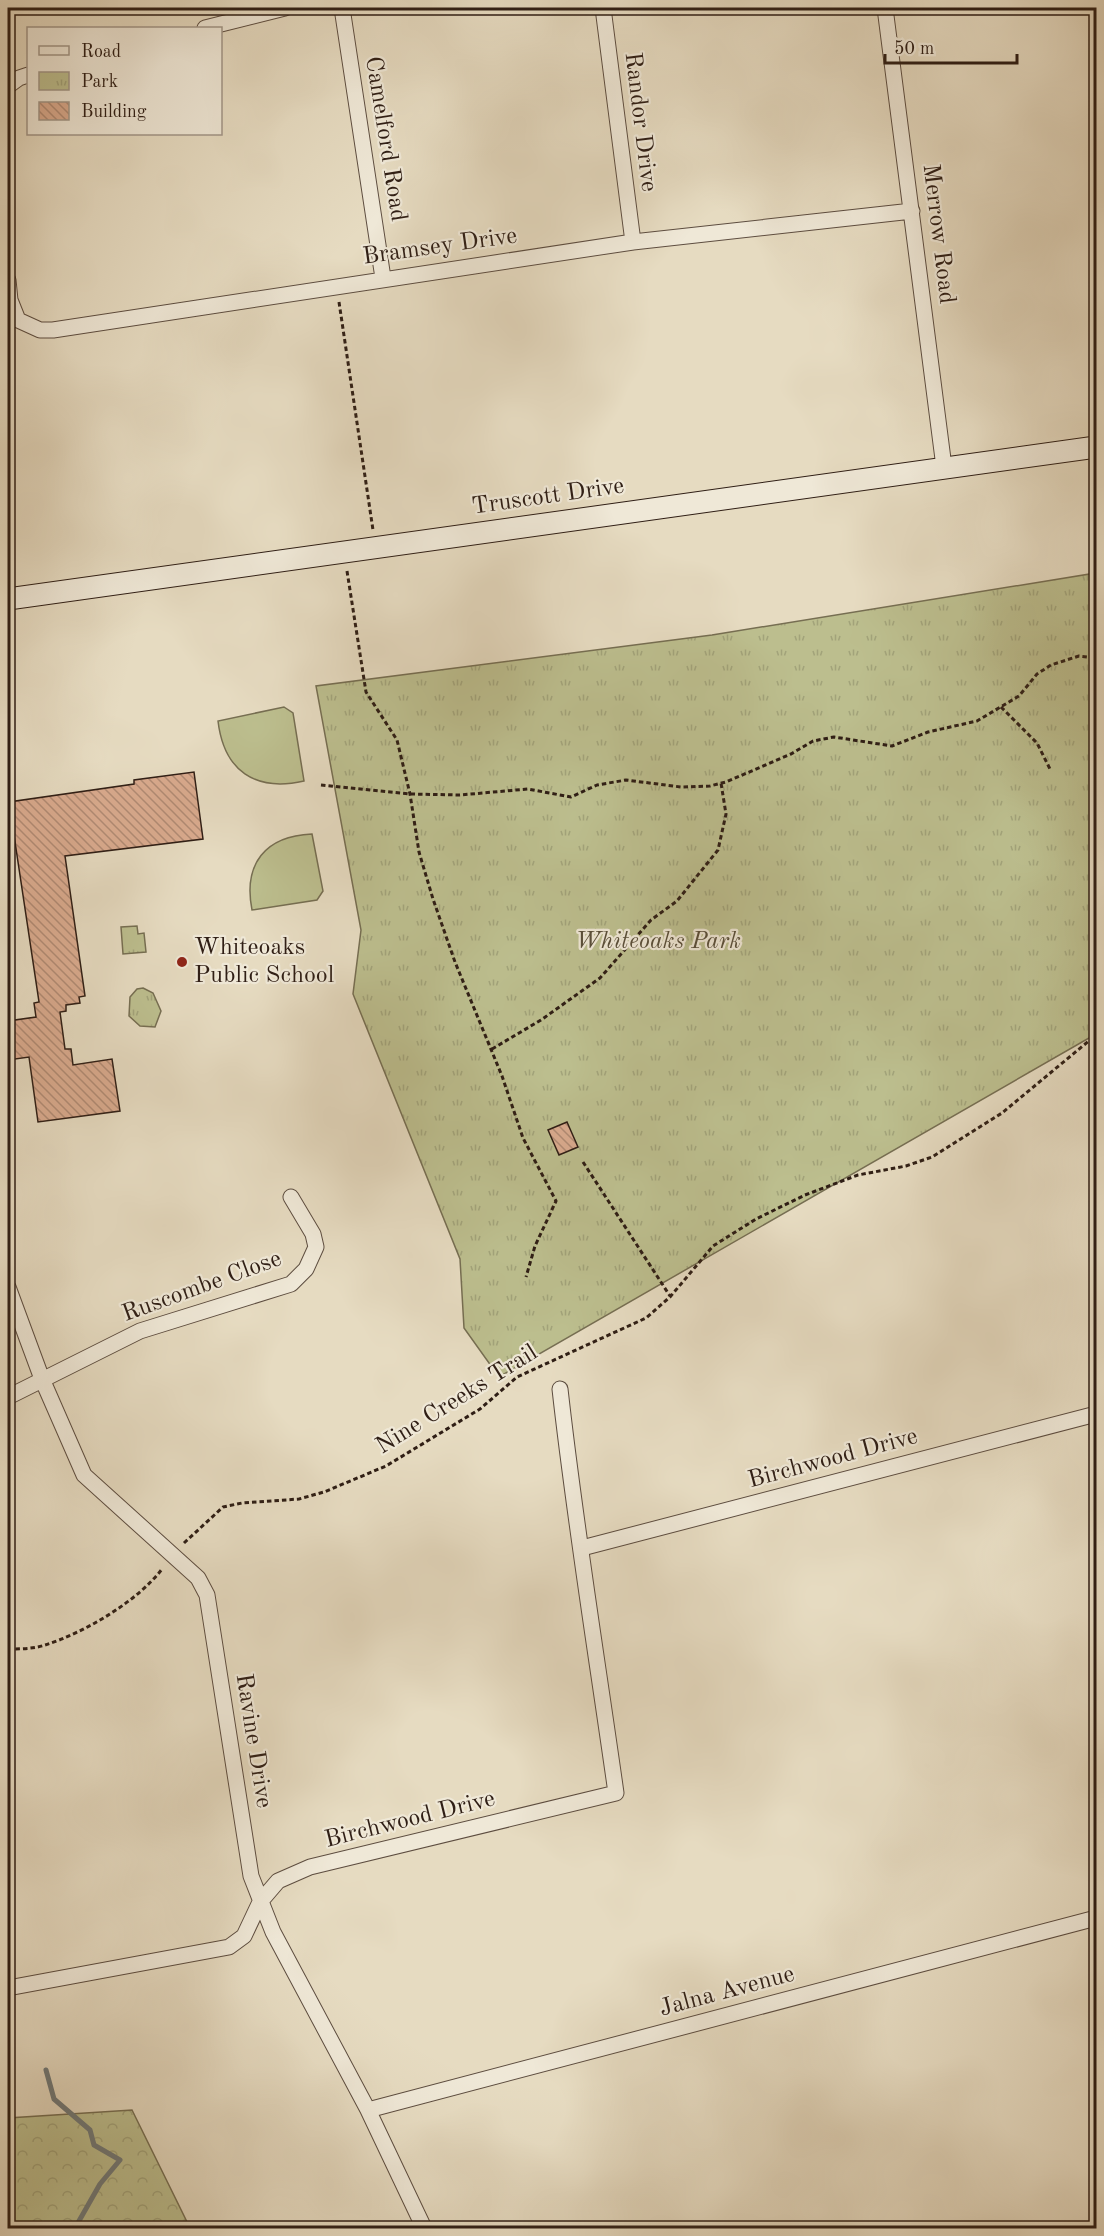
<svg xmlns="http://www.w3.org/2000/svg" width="1104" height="2236" font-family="'Old Standard TT',serif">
	<defs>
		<pattern id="forest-crowns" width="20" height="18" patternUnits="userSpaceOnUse" patternTransform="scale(1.5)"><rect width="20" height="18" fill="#bcbe8e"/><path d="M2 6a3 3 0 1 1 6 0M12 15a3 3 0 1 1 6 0" fill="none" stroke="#a2a37a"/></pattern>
		<pattern id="park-tufts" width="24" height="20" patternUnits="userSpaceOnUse" patternTransform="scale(1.5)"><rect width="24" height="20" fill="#bcbe8e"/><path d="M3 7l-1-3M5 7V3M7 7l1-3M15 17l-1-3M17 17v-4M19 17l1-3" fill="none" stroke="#a2a37a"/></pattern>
		<pattern id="building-back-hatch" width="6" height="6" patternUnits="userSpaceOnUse" patternTransform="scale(1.5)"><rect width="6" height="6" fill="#daab8f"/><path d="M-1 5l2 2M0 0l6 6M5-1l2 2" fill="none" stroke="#b18b74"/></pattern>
	</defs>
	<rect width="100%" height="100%" fill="#e6dbc1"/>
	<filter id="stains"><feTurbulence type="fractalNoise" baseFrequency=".00333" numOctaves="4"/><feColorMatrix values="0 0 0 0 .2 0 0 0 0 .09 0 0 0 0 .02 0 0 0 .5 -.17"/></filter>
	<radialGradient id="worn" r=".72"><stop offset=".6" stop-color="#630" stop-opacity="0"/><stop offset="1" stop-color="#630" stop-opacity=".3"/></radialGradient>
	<path fill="#bcbe8e" stroke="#766e52" stroke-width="1.5" d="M284,707L293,713L304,781C255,792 224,771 218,721Z
		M312,834L323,891L317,900L252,910C243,864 265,836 312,834Z"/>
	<path fill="url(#forest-crowns)" stroke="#766e52" stroke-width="1.5" d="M132,2110L190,2228H8V2118Z"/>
	<path fill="url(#park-tufts)" stroke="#766e52" stroke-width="1.5" d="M1096,573V1034L499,1377L464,1328L460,1259L353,994L361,930L316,686L712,635Z
		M137,926L138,934L144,933L146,952L123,954L121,927Z
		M143,988L153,993L161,1011L155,1027L140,1026L129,1016L130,997L137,989Z"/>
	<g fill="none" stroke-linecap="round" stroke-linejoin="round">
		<path stroke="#707a7a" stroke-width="5" d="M46,2070L54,2099L90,2130L94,2145L120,2160L100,2184L75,2228"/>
	</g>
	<path fill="url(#building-back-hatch)" stroke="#2f1e15" stroke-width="1.5" d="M194,772L203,839L65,856L85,996L79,997L80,1003L66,1005V1011L60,1012L65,1049H71L73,1065L112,1059L120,1111L38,1122L29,1057L8,1060V1021L36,1017L34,1003L39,1002L9,802L134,784V780Z
		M567,1122L578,1147L559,1155L548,1130Z"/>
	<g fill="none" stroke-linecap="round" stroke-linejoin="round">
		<g stroke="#5d4d40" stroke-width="17">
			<path id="street" d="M342,8L383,278
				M603,8L633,242
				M885,8L944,467
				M205,28L285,8
				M8,86L19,78L28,75
				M8,280L10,300L18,320L40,330H53L633,242L912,211
				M8,1287L42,1379L84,1475L198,1578L207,1595L251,1876L273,1932L368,2110L424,2228
				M8,1397L140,1331L291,1284L306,1269L316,1247L313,1234L291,1197
				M582,1548L1096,1414
				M8,1988L229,1947L244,1936L260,1902L278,1881L310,1867L616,1793C597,1658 575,1524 560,1389
				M368,2110L1096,1918"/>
		</g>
		<g stroke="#2f1e15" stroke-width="23">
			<path id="secondary" d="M8,599L1096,447"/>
		</g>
		<path stroke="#2f1e15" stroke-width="3" stroke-dasharray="4.5 3" stroke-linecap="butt" d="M339,302L373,530
			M347,571L366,692L397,740L410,794L419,852L433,899L455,962L502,1076L523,1138L556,1201L535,1246L526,1277
			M1001,707L1037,743L1051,771
			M321,785L410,794L460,795L528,789L571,797L597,785L626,780L681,787L710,786L726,782L791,754L813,741L834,737L892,746L928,732L977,721L1019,696L1037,674L1051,665L1079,656L1096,658
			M492,1049L541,1020L600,978L651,920L677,901L718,850L726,814L721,783
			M583,1162L670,1296
			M184,1543L223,1507L242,1503L299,1499L324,1492L386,1466L480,1409L517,1377L646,1318L670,1297L713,1246L756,1219L805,1195L858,1175L906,1166L932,1157L1002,1113L1096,1035
			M8,1649C20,1649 33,1649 45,1645C84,1633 138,1601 162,1569"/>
		<use href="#street" stroke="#efe8d7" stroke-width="15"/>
		<use href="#secondary" stroke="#efe8d7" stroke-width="21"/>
	</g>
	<circle fill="#8f2418" stroke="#efe8d7" stroke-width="2" cx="182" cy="962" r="6"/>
	<g text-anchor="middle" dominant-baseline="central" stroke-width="4.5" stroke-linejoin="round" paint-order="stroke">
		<g font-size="24" fill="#2f1e15" stroke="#efe8d7">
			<text transform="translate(640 122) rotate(83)">Randor Drive</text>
			<text transform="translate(385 139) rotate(81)">Camelford Road</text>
			<text transform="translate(938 234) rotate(83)">Merrow Road</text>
			<text transform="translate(440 247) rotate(-8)">Bramsey Drive</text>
			<text transform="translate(548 497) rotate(-8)">Truscott Drive</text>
			<text transform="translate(202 1287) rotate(-20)">Ruscombe Close</text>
			<text transform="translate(457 1400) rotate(-32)">Nine Creeks Trail</text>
			<text transform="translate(833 1459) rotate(-15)">Birchwood Drive</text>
			<text transform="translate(253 1741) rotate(81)">Ravine Drive</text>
			<text transform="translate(410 1820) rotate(-14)">Birchwood Drive</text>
			<text transform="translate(727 1992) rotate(-15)">Jalna Avenue</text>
		</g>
		<g font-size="24" font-style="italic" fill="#594e39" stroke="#efe8d7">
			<text x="658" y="942">Whiteoaks Park</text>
		</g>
		<g font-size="24" fill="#2f1e15" stroke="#efe8d7" text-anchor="start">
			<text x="194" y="948">Whiteoaks<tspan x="194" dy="28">Public School</tspan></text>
		</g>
	</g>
	<rect width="1104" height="2236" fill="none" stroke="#e6dbc1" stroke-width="30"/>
	<rect x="9" y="9" width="1086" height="2218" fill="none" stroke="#2f1e15" stroke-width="3"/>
	<rect x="15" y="15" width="1074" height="2206" fill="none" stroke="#2f1e15" stroke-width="1.5"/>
	<rect x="27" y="27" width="195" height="108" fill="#efe8d7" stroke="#a29789" stroke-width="1.5"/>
	<rect x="39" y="46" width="30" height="9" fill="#efe8d7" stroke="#a29789" stroke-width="1.5"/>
	<text x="81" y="57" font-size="18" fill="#2f1e15">Road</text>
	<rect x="39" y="72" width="30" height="18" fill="url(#park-tufts)" stroke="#a29789" stroke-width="1.5"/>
	<text x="81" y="87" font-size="18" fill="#2f1e15">Park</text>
	<rect x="39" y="102" width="30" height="18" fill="url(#building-back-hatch)" stroke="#a29789" stroke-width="1.5"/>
	<text x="81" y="117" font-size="18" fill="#2f1e15">Building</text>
	<path d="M885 54v9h132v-9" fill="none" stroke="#2f1e15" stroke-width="3"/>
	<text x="894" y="54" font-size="18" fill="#2f1e15" stroke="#efe8d7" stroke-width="4.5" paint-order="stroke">50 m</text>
	<rect width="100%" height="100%" filter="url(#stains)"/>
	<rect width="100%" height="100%" fill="url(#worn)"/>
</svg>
